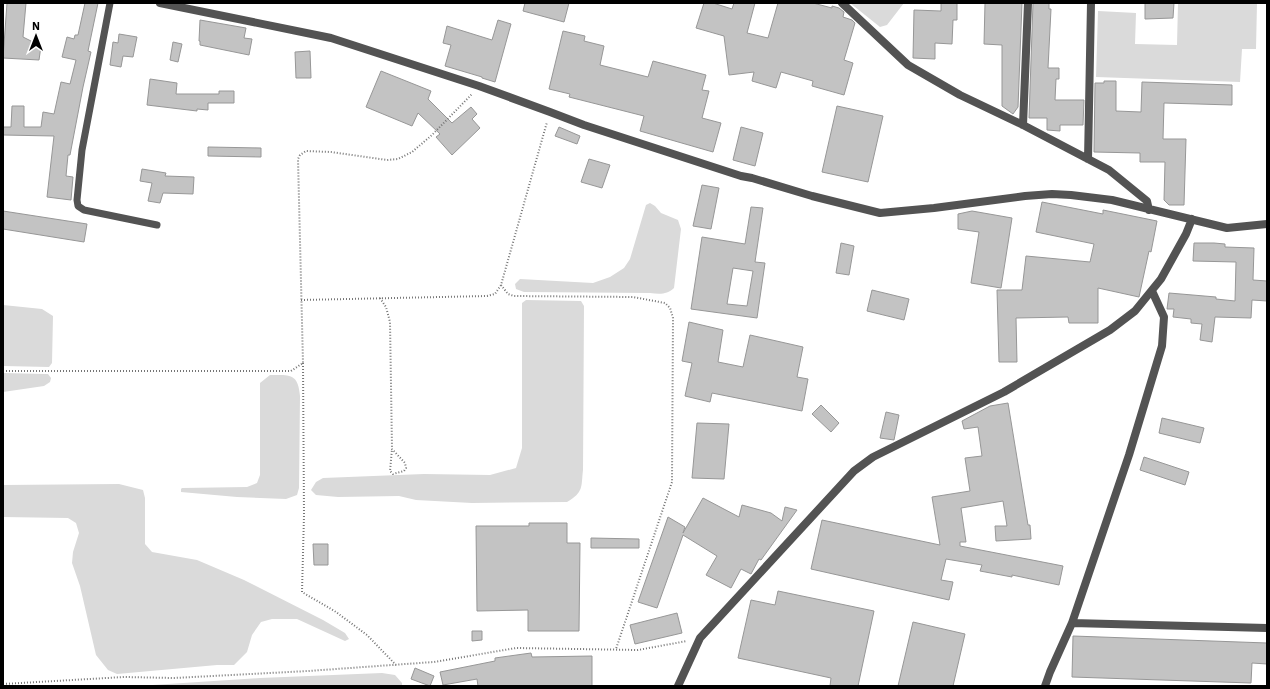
<svg xmlns="http://www.w3.org/2000/svg" width="1270" height="689" font-family="'IBM Plex Sans',sans-serif">
	<rect width="100%" height="100%" fill="#fff"/>
	<path fill="#dadada" d="M850,3H904L887,25L880,27Z
		M1178,3H1257L1256,49H1242L1240,82L1096,77L1098,11L1136,13L1135,44L1177,45Z
		M650,203L655,206L661,213L678,220L681,229L674,288C667,295 659,294 650,293L524,292L516,289L515,284L520,279L593,283L610,277L624,268L630,259L646,205Z
		M526,300L581,301L584,306L583,470C581,487 584,492 567,502L472,503L416,500L399,496L338,497L316,495L311,490L316,482L323,478L424,474L490,475L516,468L522,448V303Z
		M3,305L42,309L53,316L52,363L49,367L3,366Z
		M3,373L45,374H48L51,378L50,382L44,386L3,392Z
		M270,375C290,375 298,373 300,396L299,488L297,495L286,499L237,497L181,492V489L182,488L247,487L257,483L260,475V383Z
		M119,484L143,490L145,498V544L152,552L197,560L244,580L323,620L345,633L349,639L345,641L297,619H272L261,622L252,635L247,652L234,665H217L117,674L108,670L96,655L80,586L72,563L73,552L79,533L76,523L68,518L3,517V485Z
		M382,673L395,675L402,683V686H137L260,678Z"/>
	<path fill="#c3c3c3" stroke="#979797" fill-rule="evenodd" d="M7,3H26L23,37L41,46L39,60L3,58Z
		M85,3H98L88,51L91,52L83,87L70,155H68L66,176L73,177L71,200L47,197L54,136L3,135V127H11L12,106H24V127H41L43,112L54,114L61,82L70,84L76,60L62,57L67,37L74,39L75,35H78Z
		M525,3H569L564,22L523,11Z
		M704,3H713L732,9L734,3H755L747,33L768,38L778,3H813L832,8V6L839,8L844,12L843,17L852,20L855,23L844,60L853,63L844,95L812,86L813,81L781,72L776,88L752,81L754,72L729,75L724,36L696,28Z
		M941,3H957V20H953L952,44L935,43V59L913,58L914,10L941,11Z
		M985,3H1022L1018,107L1013,114L1002,106V45L984,44Z
		M1033,3H1049V9H1051L1048,68H1059V79H1056L1055,100H1084L1083,125H1060V131L1047,130V118H1029Z
		M1145,3H1174L1173,18L1145,19Z
		M200,20L246,28L244,38L252,39L249,55L200,45V41H199Z
		M498,20L511,24L495,82L482,78V77L445,66L451,45L443,43L447,26L492,40Z
		M563,31L585,36L584,41L604,46L600,65L648,77L653,61L706,75L702,90L709,91L702,118L721,123L713,152L640,131L644,116L569,97L570,94L549,89Z
		M119,34L137,37L133,57L123,56L121,67L110,65L113,42L118,43Z
		M173,42L182,44L178,62L170,60Z
		M310,51L311,78H296L295,52Z
		M381,71L431,91L428,99L452,123L471,107L477,114L472,119L480,128L452,155L436,137L440,134L418,113L412,126L366,107Z
		M150,79L177,83L176,94H219V91H234V103H208V110L197,109V111L147,105Z
		M1104,81H1116V111L1141,112L1142,82L1232,85V105L1164,103L1163,139H1186L1184,205H1169L1164,200L1165,162H1140V153L1094,152L1095,83H1104Z
		M837,106L883,116L868,182L822,172Z
		M559,127L580,136L577,144L555,136Z
		M741,127L763,133L755,166L733,160Z
		M208,147L261,148V157L208,156Z
		M589,159L610,165L602,188L581,182Z
		M142,169L166,173L165,176L194,177L193,194L163,193L160,203L148,201L152,183L140,181Z
		M702,185L719,188L711,229L693,226Z
		M1042,202L1103,214V210L1157,221L1151,252L1149,251L1139,297L1098,288V323H1069L1068,317L1016,318L1017,362H999L997,290H1022L1026,256L1090,262L1094,244L1036,232Z
		M751,207L763,208L755,262L765,263L757,318L691,309L702,237L745,244ZM733,268L753,271L747,306L727,304Z
		M3,211L87,224L84,242L3,229Z
		M972,211L1012,218L1001,288L971,283L979,232L958,229V214Z
		M841,243L854,246L849,275L836,273Z
		M1194,243H1214L1225,244V247L1254,248L1253,280L1267,281V301L1252,300L1251,318L1215,317L1212,342L1200,340L1202,324L1191,323V319L1173,317L1174,309H1167L1169,293L1216,297V299L1235,301L1236,262L1193,261Z
		M872,290L909,299L904,320L867,311Z
		M689,322L723,330L718,362L743,367L750,335L803,347L797,377L808,379L802,411L712,393L710,402L685,396L692,363L682,361Z
		M1008,403L1028,525H1030L1031,539L996,541L995,526H1007L1003,501L961,508L966,542H960V546L1063,566L1059,585L1012,575V577L980,571L982,565L946,559L941,580L953,582L949,600L811,569L822,520L940,545L932,497L970,491L965,458L982,456L978,427L964,429L962,421L990,406Z
		M821,405L839,423L831,432L812,414Z
		M886,412L899,415L894,440L880,438Z
		M1162,418L1204,428L1200,443L1159,433Z
		M697,423L729,424L724,479L692,478Z
		M1144,457L1189,472L1185,485L1140,470Z
		M703,498L739,517L742,505L771,513L782,521L785,507L797,510L761,560L759,559L751,574L741,569L731,588L706,575L717,556L683,535L657,608L638,602L668,517L685,527L683,533Z
		M529,523H567V543H580L579,631H528V610L477,611L476,526H529Z
		M591,538L639,539V548H591Z
		M313,544H328V565H314Z
		M778,591L874,611L858,686H830L831,678L738,658L751,600L775,605Z
		M677,613L682,633L635,644L630,625Z
		M913,622L965,634L953,686H898Z
		M472,631H482V640L472,641Z
		M1073,636L1267,643V664L1252,663L1251,683L1072,677Z
		M531,653L532,657L592,656V686H478L477,679L443,685L440,672L495,661V658Z
		M415,668L434,676L430,686L411,679Z"/>
	<g fill="none" stroke-linecap="round" stroke-linejoin="round">
		<path stroke="#757575" stroke-width="2" stroke-dasharray="1 2" stroke-linecap="butt" d="M501,285L508,294L514,296L633,297L665,303L670,308L673,318L672,482L616,649
			M380,298L386,307L390,322L392,449L405,463L406,468L404,471L393,474L390,471L392,449
			M301,300L487,296L495,294L501,285L547,122
			M303,363L304,515L302,592L336,612L367,635L396,665
			M3,371H291L303,363L298,159L300,155L306,151L331,152L387,160L398,159L412,152L432,135L472,94
			M3,684L124,677L174,678L308,671L434,662L516,648L638,650L687,641"/>
		<path stroke="#535353" stroke-width="7" d="M110,3L82,150L77,200L78,206L84,210L157,225"/>
		<path stroke="#535353" stroke-width="8" d="M160,3L331,38L479,86L550,112L584,125L741,176L752,178L812,196L880,213L934,208L1025,196L1052,194L1071,195L1112,200L1227,228L1267,224
			M842,3L908,65L960,95L1023,125L1109,170L1147,201L1149,210
			M1023,125L1028,3
			M1088,159L1091,3
			M1072,623L1267,628
			M678,686L700,638L854,471L873,457L1004,392L1110,330L1135,311L1161,279L1186,234L1192,219
			M1045,686L1050,672L1072,623L1129,455L1162,346L1164,317L1152,291"/>
	</g>
	<rect width="1270" height="689" fill="none" stroke="#000000" stroke-width="8"/>
	<g transform="translate(36 36)" stroke="#ffffff" stroke-width="3" paint-order="stroke">
	<path d="M0-3L7 15L0 10L-7 15Z" fill="#000000"/>
	<text y="-6" font-size="11" font-weight="bold" text-anchor="middle" fill="#000000">N</text>
	</g>
</svg>
